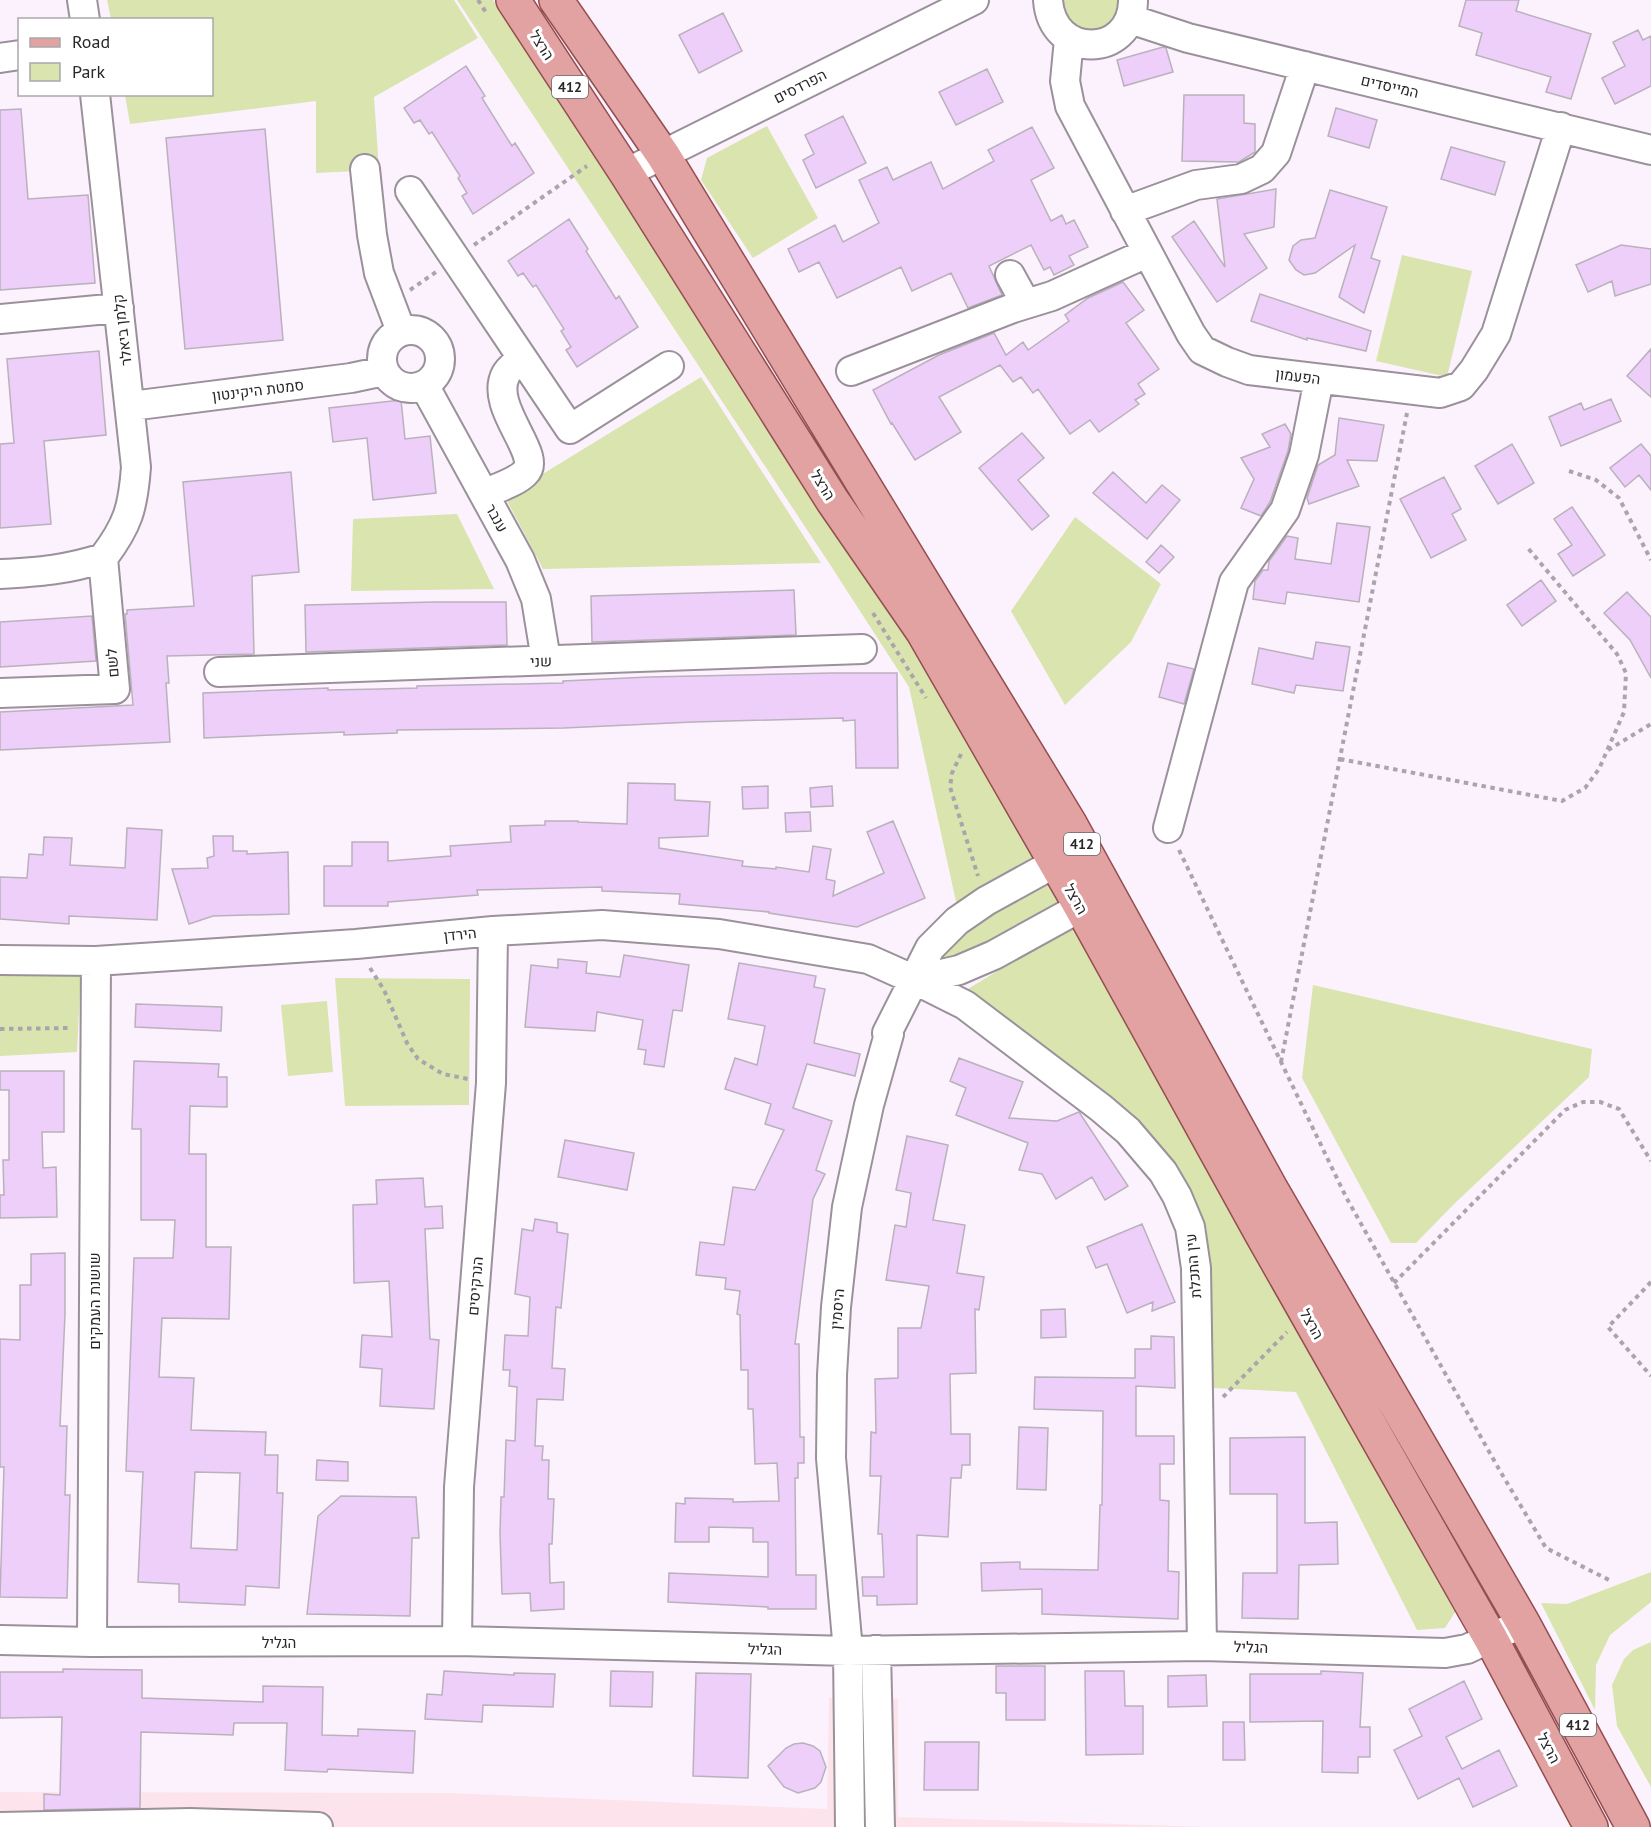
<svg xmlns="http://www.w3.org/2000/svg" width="1651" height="1827" font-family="'PT Sans',Heebo,sans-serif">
	<rect width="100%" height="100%" fill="#fcf2fd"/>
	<path fill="#fde4ec" d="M829,1698L898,1699V1817L1211,1827H0V1792L449,1793L827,1809Z"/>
	<path fill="#d9e4af" d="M107,0H454L478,38L374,97L379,170L316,173V101L130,124L125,95L212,94V20L111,19Z
		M457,0H493L607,171L915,647L1036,858L957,906L909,687L829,563Z
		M1059,0H1122V4L1107,30L1085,34L1064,20Z
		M767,126L818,218L753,258L701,180L707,158Z
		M1402,255L1472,271L1447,377L1376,361Z
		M701,377L821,563L543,569L505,497Z
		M457,514L494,589L351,591L353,519Z
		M1075,517L1161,584L1131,642L1065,705L1011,611Z
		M1051,870L1069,908L948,963L942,957L941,945Z
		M1076,923L1457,1609L1445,1628L1417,1630L1296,1392L1213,1388L1208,1245L1186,1196L963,992Z
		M0,968L81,971L77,1052L0,1056Z
		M335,978L470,979L469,1105L345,1106Z
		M1313,985L1592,1049L1589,1077L1454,1204L1416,1243H1391L1302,1078Z
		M327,1001L333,1072L288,1076L281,1005Z
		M1651,1572V1602L1610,1635L1596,1665L1595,1710L1541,1603L1567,1604Z
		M1651,1642V1787L1617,1726L1612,1685L1624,1659L1633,1650Z"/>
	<path fill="#edcff9" stroke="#b9b1bc" stroke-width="1.5" fill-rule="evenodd" d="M1466,0H1519L1516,11L1591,34L1571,99L1546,92L1551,77L1476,55L1482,33L1459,26Z
		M723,13L742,51L699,73L679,35Z
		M1638,30L1643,40L1651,36V86L1615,104L1602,78L1625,66L1613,42Z
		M1163,47L1166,48L1173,72L1124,86L1117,60Z
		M466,66L485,96L482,98L512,146L515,143L534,173L473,214L462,196L467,193L458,178L460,176L432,132L429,134L420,120L414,123L404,108Z
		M987,69L1003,102L956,125L939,92Z
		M1184,95H1244V123L1255,124V152L1239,162L1182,161Z
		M1336,108L1377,120L1369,148L1328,136Z
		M21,109L28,199L88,195L95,283L0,290V110Z
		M843,116L866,163L816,188L803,160L814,154L805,135Z
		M1032,127L1054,168L1031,180L1051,221L1062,215L1066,224L1074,220L1088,247L1069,256L1074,265L1054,275L1050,267L1044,270L1031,245L989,266L1002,295L968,308L951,273L912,291L901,267L837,298L819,262L799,272L788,249L835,225L843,242L879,223L859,180L887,167L893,180L931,162L943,189L994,161L988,150Z
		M265,129L283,340L185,349L166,138Z
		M1451,147L1505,162L1495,195L1441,179Z
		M1276,189L1274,227L1244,234L1267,268L1217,302L1172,237L1194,221L1225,267L1217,199Z
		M1330,190L1387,207L1371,258L1380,261L1364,313L1339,297L1355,245L1315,273L1304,275L1296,270L1289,260L1293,246L1301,240L1315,238Z
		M569,219L588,249L586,251L616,299L619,296L638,327L577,367L566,350L571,347L561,331L564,329L536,285L533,287L523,273L518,276L508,261Z
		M1621,245L1651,249V284L1615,296L1612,281L1588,292L1576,265Z
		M1123,282L1144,310L1126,323L1159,369L1138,384L1145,394L1135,400L1139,404L1099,432L1090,420L1070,434L1038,389L1033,393L1021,377L1013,382L1000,365L939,397L961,432L915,460L892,423L891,424L873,390L939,355L994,333L1006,355L1023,342L1028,350L1069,321L1065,315L1088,298Z
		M1260,294L1371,331L1366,351L1307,338V340L1251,321Z
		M1651,349V397L1627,376Z
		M99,351L106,435L44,441L51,524L0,528V444L14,443L7,359Z
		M1611,399L1621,421L1561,446L1549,417L1581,403L1584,410Z
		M401,400L405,439L430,436L436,493L373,500L367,438L333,442L329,408Z
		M1339,418L1384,425L1377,461L1347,460L1359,486L1309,504L1307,498L1318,465L1335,455Z
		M1285,424L1291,434L1288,451L1270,502L1261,516L1241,508L1254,479L1241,458L1270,447L1262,434Z
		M1022,433L1044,458L1018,480L1049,516L1032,530L979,468Z
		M1512,444L1534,483L1498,504L1475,466Z
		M1641,444L1651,456V490L1639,475L1625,487L1610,468Z
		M291,472L299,572L252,576L254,654L167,656L169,683H166L170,742L0,750V712L133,705L125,614H127V610L194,606L183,482Z
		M1113,472L1146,503L1162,485L1180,500L1147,539L1093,493Z
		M1444,477L1461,509L1452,514L1466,540L1431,558L1400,499Z
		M1572,507L1605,555L1573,576L1558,554L1572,545L1554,519Z
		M1337,523L1370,527L1359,602L1287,592L1285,604L1253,599L1255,581L1263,570H1268L1269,561L1287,536L1298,538L1295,559L1331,564Z
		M1161,545L1174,557L1159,573L1146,562Z
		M1541,580L1556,601L1522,626L1507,605Z
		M794,590L796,635L592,642L591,596Z
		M1627,592L1651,617V678L1630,640L1604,613Z
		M434,602H506L507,645L306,652L305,605Z
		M92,616L96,661L0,667V622Z
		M1316,642L1350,647L1343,691L1296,685L1294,693L1252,684L1259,648L1313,659Z
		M1168,663L1194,669L1184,704L1159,697Z
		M832,673H897L898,768H856L855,720L843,721V718L693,722L564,728L397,730V733L344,735V732L204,738L203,693L328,688V690L381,689L417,688V686L563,683V681L649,677Z
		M628,783L675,784V800L710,802L708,836L659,838V848L743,861L742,866L776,869V867L809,872L813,846L831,849L826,879L835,881L833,896L884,873L867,832L893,821L925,898L857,927L769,913V912L679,904L680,894L602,891V887L477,890L478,895L388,902V906H324V866H352V842H388V861L451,856L450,846L511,842L510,826L545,825V821H578V822L627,824Z
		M768,786V808L743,809L742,787Z
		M832,786L833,806L811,807L810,788Z
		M810,812L811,831L786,832L785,813Z
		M127,828L162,830L157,920L69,916V924L0,919V877L27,878L29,854L43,855L44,837L72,838L70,865L125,868Z
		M213,836H233V851H247V854L288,852L289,914L213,916L189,924L172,869L208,868L207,858L214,856Z
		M624,955L689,965L682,1011L673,1010L664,1067L644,1064L646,1050L638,1049L643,1020L597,1012L595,1031L525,1027L531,965L558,968V959L587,962L586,973L620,977Z
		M739,963L816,976L814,987L825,989L814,1043L860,1054L855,1076L807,1064L793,1108L832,1121L816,1170L825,1174L813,1199L795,1344H799L800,1437H804V1463H798V1478H795L796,1575H816V1609H768V1607L668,1602L669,1573L768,1577V1542H753V1528L709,1527V1542H675L676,1503L685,1504V1498L733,1499V1502L779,1501L777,1463L755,1464L753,1409H748V1370H741L740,1315L737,1314L740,1291L725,1289L726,1278L696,1275L700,1242L724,1245L733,1187L755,1190L784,1130L765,1124L771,1104L725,1089L735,1058L757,1065L765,1026L728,1019Z
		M136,1004L222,1007L221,1031L135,1027Z
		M959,1058L1023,1082L1009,1118L1057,1121L1079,1112L1128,1186L1105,1200L1092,1177L1056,1199L1042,1174L1019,1170L1028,1143L956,1115L966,1088L950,1081Z
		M134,1061L219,1064L218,1077H227V1107L190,1106L189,1154H206V1247H231L229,1319L162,1318L159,1377L194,1378L191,1430L266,1432L265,1455H278L277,1493H283L279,1588L246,1586L245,1605L179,1602V1584L138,1582L143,1472L126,1471L134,1258H173L175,1220H141V1129H132ZM195,1472L240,1473L237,1550L191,1548Z
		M0,1071H64V1132H42L43,1168L56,1167L57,1217L0,1218V1195H4L3,1160H9V1090H0Z
		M907,1136L948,1145L933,1220L965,1225L957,1273L984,1277L979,1310L975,1309L976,1373L950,1374L951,1434H970V1465H962L961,1478H951L948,1537L917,1535V1604L877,1605V1596H863L862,1577H884L882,1534H878L881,1476H870L871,1432L876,1433L875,1379L898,1378V1328H921L929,1286L886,1280L895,1225L906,1227L911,1193L896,1190Z
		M565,1140L634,1153L627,1190L558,1177Z
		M423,1178L425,1207L442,1206L443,1228L425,1229L430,1339L439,1340L434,1409L380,1406L382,1369L360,1367L362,1335L392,1337L389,1281L354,1283L353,1205L377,1204L376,1180Z
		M535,1219L557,1223V1232L568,1234L561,1308L556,1307L552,1368L565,1369L563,1400L537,1399L535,1446H543L542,1460H549L548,1499H554L552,1544H549L550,1583L564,1582V1609L531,1611L530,1593L502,1594L500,1534L501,1497H504L506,1440L515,1441L517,1387L509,1386L510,1370H503L505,1335L528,1336L530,1297L515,1294L522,1229L533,1231Z
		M1142,1224L1175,1302L1152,1311L1153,1302L1127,1313L1107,1264L1096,1268L1087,1247Z
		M65,1253V1314L60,1426H67L65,1495H70L67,1598L0,1597L4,1467H0V1339L20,1340V1285H31V1254Z
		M1065,1309L1066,1337L1041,1338V1310Z
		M1151,1336L1174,1337L1175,1388L1136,1386V1436H1174V1464H1160V1500L1169,1501L1168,1571L1179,1572L1178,1619L1042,1614V1589L982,1591L981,1563L1020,1562V1569L1098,1570L1100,1505H1102L1103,1411L1034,1409L1035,1377L1135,1378V1349H1151Z
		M1019,1427L1048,1428L1046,1490L1017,1489Z
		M1305,1437V1523L1337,1522L1338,1564L1299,1565L1298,1619L1242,1618L1243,1573H1277V1494H1230V1438Z
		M317,1460L348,1462V1481L316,1480Z
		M341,1496L416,1497L419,1538H412L410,1616L307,1614L318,1516Z
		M996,1666H1045V1720H1006V1693H996Z
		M63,1669L142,1670V1698L263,1702V1686L323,1687L322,1735L358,1736V1729L415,1731L413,1773L328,1769L327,1772L285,1770L287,1723H234L233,1735L141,1732L140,1808L44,1810V1794L60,1795L62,1717L0,1718V1672H63Z
		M444,1671L514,1675V1673L555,1674L553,1707L483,1705L482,1722L425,1719L427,1694L442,1695Z
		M611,1671L653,1672L652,1707L610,1706Z
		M1085,1671H1124L1125,1706H1143V1754L1086,1755Z
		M1321,1671L1363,1673L1360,1727H1370V1757H1358V1773L1322,1772L1323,1721L1250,1722V1674H1321Z
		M696,1673L751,1674L748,1778L693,1776Z
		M1206,1675L1207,1706L1168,1707V1676Z
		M1464,1681L1482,1719L1446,1737L1462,1769L1499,1750L1517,1786L1473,1807L1459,1778L1418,1799L1394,1750L1422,1736L1409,1709Z
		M1223,1722H1244L1245,1760H1223Z
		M925,1742H979L978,1790H924Z
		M803,1743L813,1746L820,1751L826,1767L821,1782L815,1788L798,1793L784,1787L768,1766L786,1748L794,1744Z"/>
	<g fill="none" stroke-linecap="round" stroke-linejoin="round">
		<g stroke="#9a919b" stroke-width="32">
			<path id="minor" d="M82,0L85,20
				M1048,0C1052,60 1131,58 1133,2
				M1130,19L1188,38L1651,150
				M1069,39L1065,81L1070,106L1191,334L1202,350L1227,362L1249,370L1440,393L1461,386L1474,370L1496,334L1561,127
				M0,58L20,55
				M95,94L136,467C133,508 128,525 103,558
				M365,169L372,235L379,273L401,331
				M626,173L974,0
				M410,191L570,429L669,366
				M1125,211L1196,185L1241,179L1262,169L1276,153L1305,66
				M1010,275L1026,304
				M0,319L119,308
				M382 359a29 29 0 1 1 58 0a29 29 0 1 1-58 0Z
				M851,371L1013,308L1052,296L1147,253
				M424,385L520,560L536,599L546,660
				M131,406L351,378L384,371
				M484,494C496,488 515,483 525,473C544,455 488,407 506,374C509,368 517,363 522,358
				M0,574C38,572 67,570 103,558
				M219,672L862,649
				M0,693L115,689L103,558
				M1168,828L1234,582L1285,510L1304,455L1319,379
				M0,960L96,961L356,944L493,931L602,925L719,934L868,959L915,980L965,1005L1101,1108L1128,1131L1163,1172L1177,1196L1190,1227L1196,1268L1202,1646
				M915,980L959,970L994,955L1081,907
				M0,1640L92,1642L457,1641L848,1651L1202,1646L1445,1653L1467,1649L1523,1623
				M457,1641L459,1487L491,1083L493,931
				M92,1642L96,961
				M876,1650L880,1827
				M0,1827L190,1823L318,1827
				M850,1827L848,1651L831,1458L832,1375L836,1307L847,1207L869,1105L889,1034L887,1033L930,948L957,921L986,901L1055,863"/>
		</g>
		<g stroke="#954e50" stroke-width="36">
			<path id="major" d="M513,0L626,173L832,500L923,632L1081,907L1261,1233L1491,1639L1591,1827
				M556,0L663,155L1069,822L1270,1187L1523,1623L1633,1827"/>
		</g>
		<path stroke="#aca4ad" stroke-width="4" stroke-dasharray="4.5 4.5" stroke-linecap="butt" d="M478,0L487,14
			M474,245L587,166
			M410,290L436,272
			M1569,471L1596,480L1619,498L1651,560
			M873,613L926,698
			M1608,750L1651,724
			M961,754L952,773L950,787L978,876
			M1340,759L1562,801L1585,788L1599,769L1624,712L1626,673L1617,654L1527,547
			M1179,850L1346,1197L1500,1471L1546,1548L1611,1581
			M370,968L384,990L407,1043L418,1059L443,1074L468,1079
			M0,1029L71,1028
			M1281,1062L1407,413
			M1651,1282L1608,1327L1651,1376
			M1394,1283L1565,1110L1583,1102H1600L1619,1109L1651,1161
			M1223,1397L1287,1332"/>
		<use href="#minor" stroke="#fff" stroke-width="28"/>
		<use href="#major" stroke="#e2a2a2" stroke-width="33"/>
	</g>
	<g text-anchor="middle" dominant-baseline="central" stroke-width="6" stroke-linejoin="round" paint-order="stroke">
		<g fill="#fff" stroke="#6a676a" stroke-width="1.5">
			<rect x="552" y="76" width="36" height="22" rx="4.5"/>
			<rect x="1064" y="833" width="36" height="22" rx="4.5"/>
			<rect x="1560" y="1714" width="36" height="22" rx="4.5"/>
		</g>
		<g font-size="14" font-weight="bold" fill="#2a262a">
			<text x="570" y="87">412</text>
			<text x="1082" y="844">412</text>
			<text x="1578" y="1725">412</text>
		</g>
		<g font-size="15" fill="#2a262a" stroke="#fff">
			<text transform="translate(542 45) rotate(57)">הרצל</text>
			<text transform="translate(800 86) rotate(-27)">הפרדסים</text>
			<text transform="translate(1390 86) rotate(13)">המייסדים</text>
			<text transform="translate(122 330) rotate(-97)">קלמן ביאלר</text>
			<text transform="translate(1298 376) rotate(7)">הפעמון</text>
			<text transform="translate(258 390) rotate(-7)">סמטת היקינטון</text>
			<text transform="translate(823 485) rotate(58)">הרצל</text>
			<text transform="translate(497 518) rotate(61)">ענבר</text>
			<text transform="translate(541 661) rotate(-2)">שני</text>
			<text transform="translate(112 663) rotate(-95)">לשם</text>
			<text transform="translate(1076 899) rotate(60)">הרצל</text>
			<text transform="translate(460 934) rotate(-6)">הירדן</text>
			<text transform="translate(1193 1266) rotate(-95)">עין התכלת</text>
			<text transform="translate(475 1286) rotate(-85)">הנרקיסים</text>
			<text transform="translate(94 1301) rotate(-90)">שושנת העמקים</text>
			<text transform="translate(837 1309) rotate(-85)">היסמין</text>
			<text transform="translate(1312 1324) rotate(60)">הרצל</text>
			<text x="279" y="1642">הגליל</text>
			<text transform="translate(1251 1647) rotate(2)">הגליל</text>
			<text transform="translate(765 1649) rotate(1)">הגליל</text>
			<text transform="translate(1549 1748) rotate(62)">הרצל</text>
		</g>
	</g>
	<rect x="18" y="18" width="195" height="78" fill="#ffffff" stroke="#aaa8aa" stroke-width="1.5"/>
	<rect x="30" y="38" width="30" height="9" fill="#e2a2a2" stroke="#aaa8aa" stroke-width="1.5"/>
	<text x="72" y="48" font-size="18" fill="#2a262a">Road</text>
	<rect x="30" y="63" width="30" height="18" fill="#d9e4af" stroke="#aaa8aa" stroke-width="1.5"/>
	<text x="72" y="78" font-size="18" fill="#2a262a">Park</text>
</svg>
